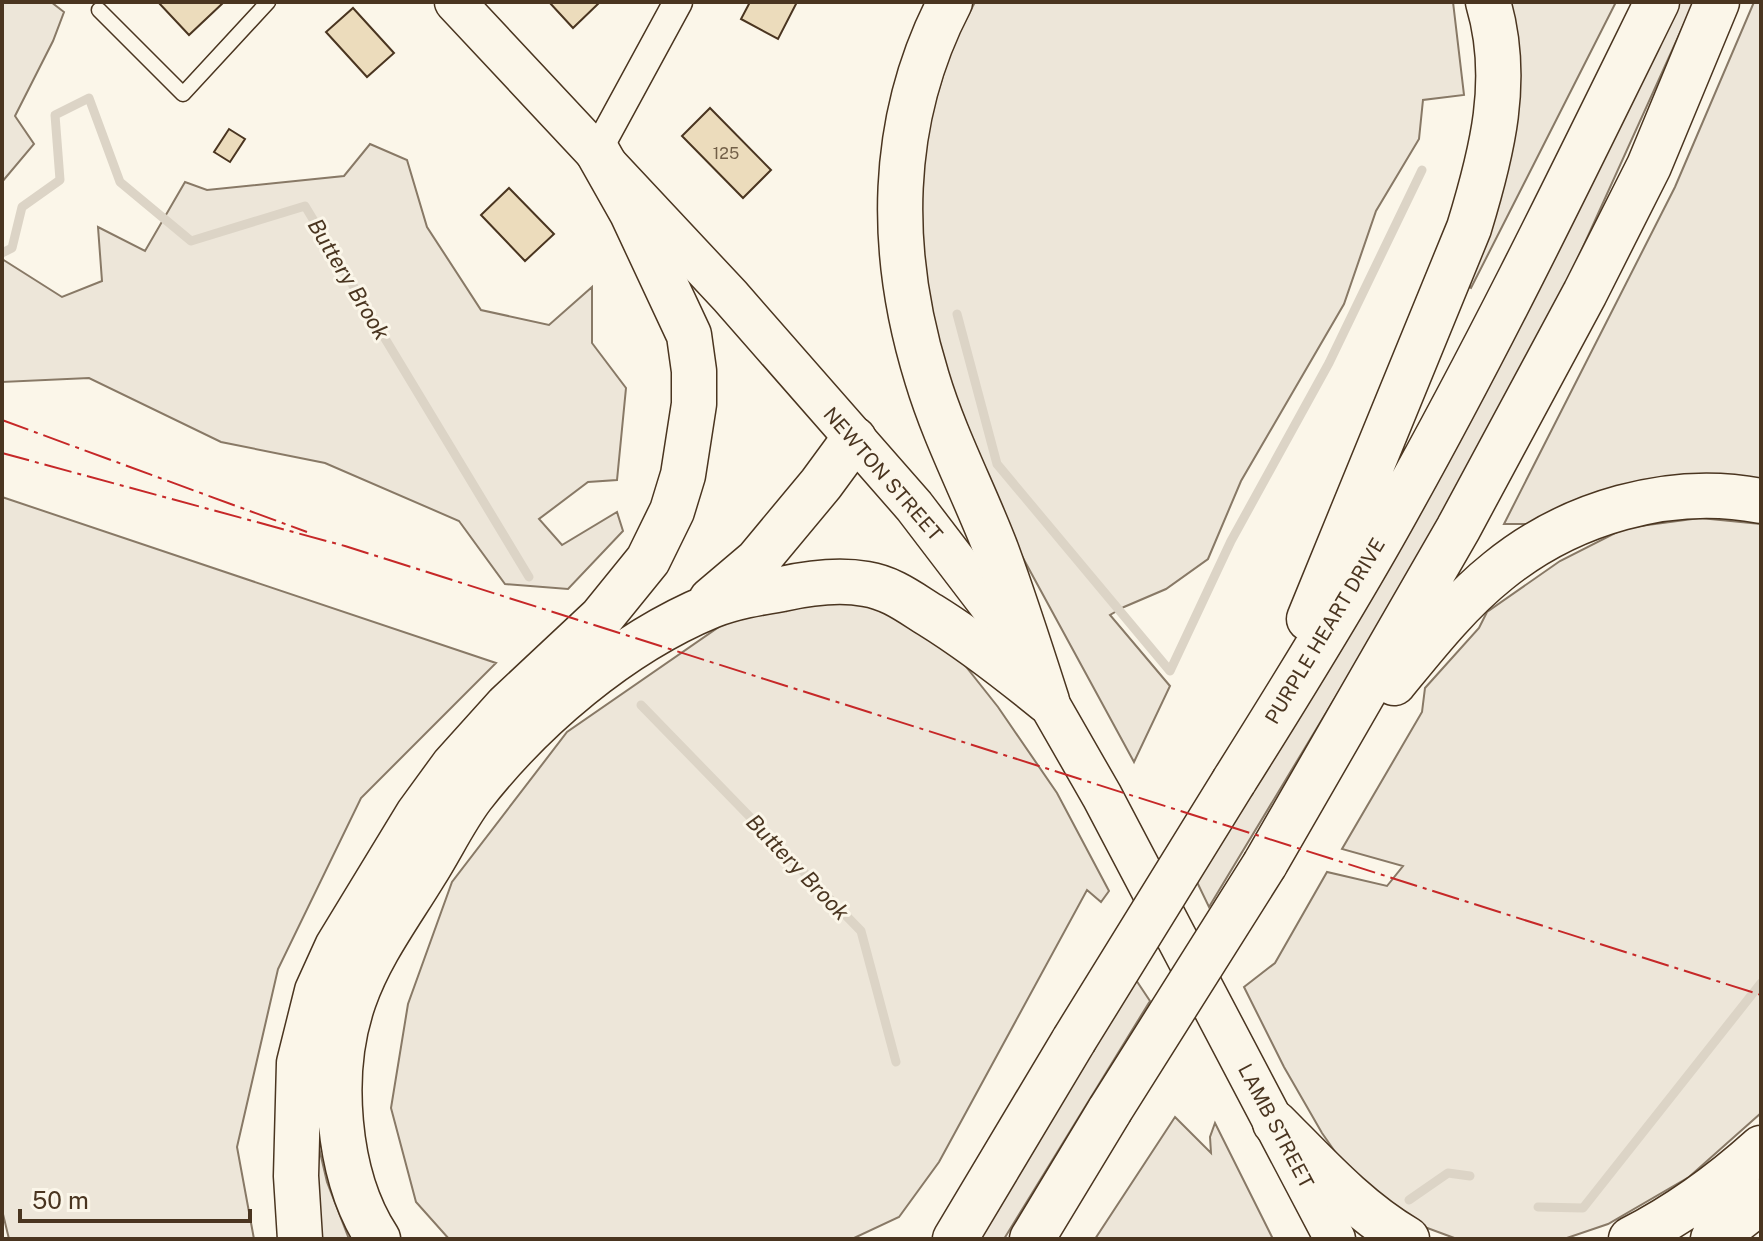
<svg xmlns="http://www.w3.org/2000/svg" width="1763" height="1241" font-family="'Public Sans',sans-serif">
	<rect width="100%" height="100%" fill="#fbf6e9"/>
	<path fill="#ede6d9" stroke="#887966" stroke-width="2" d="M2,2H51L64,12L53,41L15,116L34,144L2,182Z
		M975,2H1453L1464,95L1423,100L1419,139L1376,211L1344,304L1241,481L1208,559L1166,589L1124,607L1110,615L1170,686L1134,762L986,490L949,389L928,299L918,208L925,135L952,46Z
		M1506,2H1616L1471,288L1463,284Z
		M1679,2H1694L1568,280L1405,582L1209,907L1196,880Z
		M1754,2H1761V481L1750,477H1673L1529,524H1504L1675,187Z
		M370,144L407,160L427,227L481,310L549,325L592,287V343L626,388L617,480L588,482L539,519L562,545L617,512L623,531L568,589L505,584L459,521L325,463L221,442L89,378L2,382V259L62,297L102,281L98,227L145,251L185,182L207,190L344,176Z
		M2,497L496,663L361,798L278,969L237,1147L254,1239H9L2,1210Z
		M1700,518L1761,524V1113L1689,1177L1608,1224L1564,1239H1457L1403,1219L1354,1179L1322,1133L1284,1067L1244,987L1275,963L1327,872L1387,886L1403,866L1342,849L1422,712L1425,688L1479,628L1487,612L1560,561L1625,528Z
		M806,594L885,607L948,644L998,707L1057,793L1109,891L1101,902L1087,890L939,1162L899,1217L852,1239H449L416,1202L391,1108L408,1004L452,882L567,732L729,620Z
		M1134,977L1150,1001L1004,1239H974Z
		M1175,1117L1211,1153L1210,1137L1215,1123L1273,1239H1095Z
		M316,1135L327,1182L349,1239H316Z"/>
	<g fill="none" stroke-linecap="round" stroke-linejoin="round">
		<path stroke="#dcd4c6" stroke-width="9" d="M2,253L12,248L22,207L60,180L55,115L89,98L120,182L191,241L305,206L529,577
			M957,314L997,464L1170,671L1231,541L1329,363L1422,170
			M641,705L861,931L896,1062
			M1409,1200L1448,1173L1470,1176
			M1538,1207L1583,1208L1761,983"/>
	</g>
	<path fill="#ecdcbc" stroke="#4a3520" stroke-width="2" d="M158,2H224L189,35Z
		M549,2H600L573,28Z
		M750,2H797L778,39L741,19Z
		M353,8L394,53L367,77L326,32Z
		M710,108L771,170L743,198L682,136Z
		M229,129L245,139L230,162L214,152Z
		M509,188L554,234L525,261L481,215Z"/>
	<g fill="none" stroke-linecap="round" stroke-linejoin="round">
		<g stroke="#4a3520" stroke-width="17">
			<path id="lane" d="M99,10L183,94L268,2"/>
		</g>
		<g stroke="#4a3520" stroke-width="31">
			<path id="street" d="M597,151L678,2"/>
		</g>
		<g stroke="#4a3520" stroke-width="43">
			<path id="secondary" d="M455,2L730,296L914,506L1001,620L1102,796L1335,1239"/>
		</g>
		<g stroke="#4a3520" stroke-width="47">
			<path id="primary" d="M950,2C888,121 888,252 927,378C945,438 975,494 997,552C1015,601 1031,651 1047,701
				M711,600L757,561L821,484L854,439
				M1309,619L1469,228C1492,153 1511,79 1488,2
				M1394,683C1426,644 1458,603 1498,571C1569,513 1670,483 1761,501
				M1234,781C1290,692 1346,602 1397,510C1490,344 1573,173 1657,2
				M1265,864L1458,529L1585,293L1649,166L1717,2
				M1275,1123C1316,1164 1357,1210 1407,1239
				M300,1239L296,1176L299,1063L317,991L337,947L418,814L453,766L507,706L601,618L648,560L672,511L683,475L694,404V371L689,335L632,213L597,151
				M378,1239C336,1175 329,1071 354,1000C370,954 400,914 425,873C441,848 454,820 472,796C532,719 621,643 711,606C734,597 758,593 782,589C809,583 838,579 866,584C891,588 909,602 930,615C972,641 1009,670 1047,701
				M955,1239L1074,1040
				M1032,1239L1110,1110
				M1631,1239C1678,1215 1721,1184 1761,1148
				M1713,1239L1761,1201"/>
		</g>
		<use href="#lane" stroke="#fbf6e9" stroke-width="14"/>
		<use href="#street" stroke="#fbf6e9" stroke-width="28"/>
		<use href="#secondary" stroke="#fbf6e9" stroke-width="40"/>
		<use href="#primary" stroke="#fbf6e9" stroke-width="44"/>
		<g stroke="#4a3520" stroke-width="47" stroke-linecap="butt">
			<path id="primary-bridge" d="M1074,1040L1234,781
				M1110,1110L1265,864"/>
		</g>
		<use href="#primary-bridge" stroke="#fbf6e9" stroke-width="44"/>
		<path stroke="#c62828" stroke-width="2" stroke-dasharray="28 6 4 6" stroke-linecap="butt" d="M2,420L307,532
			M2,453L345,546L1761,995"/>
	</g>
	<g text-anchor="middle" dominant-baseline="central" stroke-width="6" stroke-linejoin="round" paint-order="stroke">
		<g font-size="16" fill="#725f47">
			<text x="726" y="153">125</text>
		</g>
		<g font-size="20" fill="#4a3520" stroke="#fbf6e9">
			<text transform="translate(883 474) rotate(49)">NEWTON STREET</text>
			<text transform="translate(1325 631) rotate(-59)">PURPLE HEART DRIVE</text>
			<text transform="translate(1276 1126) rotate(62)">LAMB STREET</text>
		</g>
		<g font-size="22" font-style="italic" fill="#4a3520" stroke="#fbf6e9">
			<text transform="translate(349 279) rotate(59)">Buttery Brook</text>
			<text transform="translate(798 867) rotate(46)">Buttery Brook</text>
		</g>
	</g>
	<rect width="1763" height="1241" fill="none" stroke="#4a3520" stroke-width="8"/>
	<path d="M20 1209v12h230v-12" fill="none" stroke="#4a3520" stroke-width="4"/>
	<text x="32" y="1209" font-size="24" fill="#4a3520" stroke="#fbf6e9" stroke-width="6" paint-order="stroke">50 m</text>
</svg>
